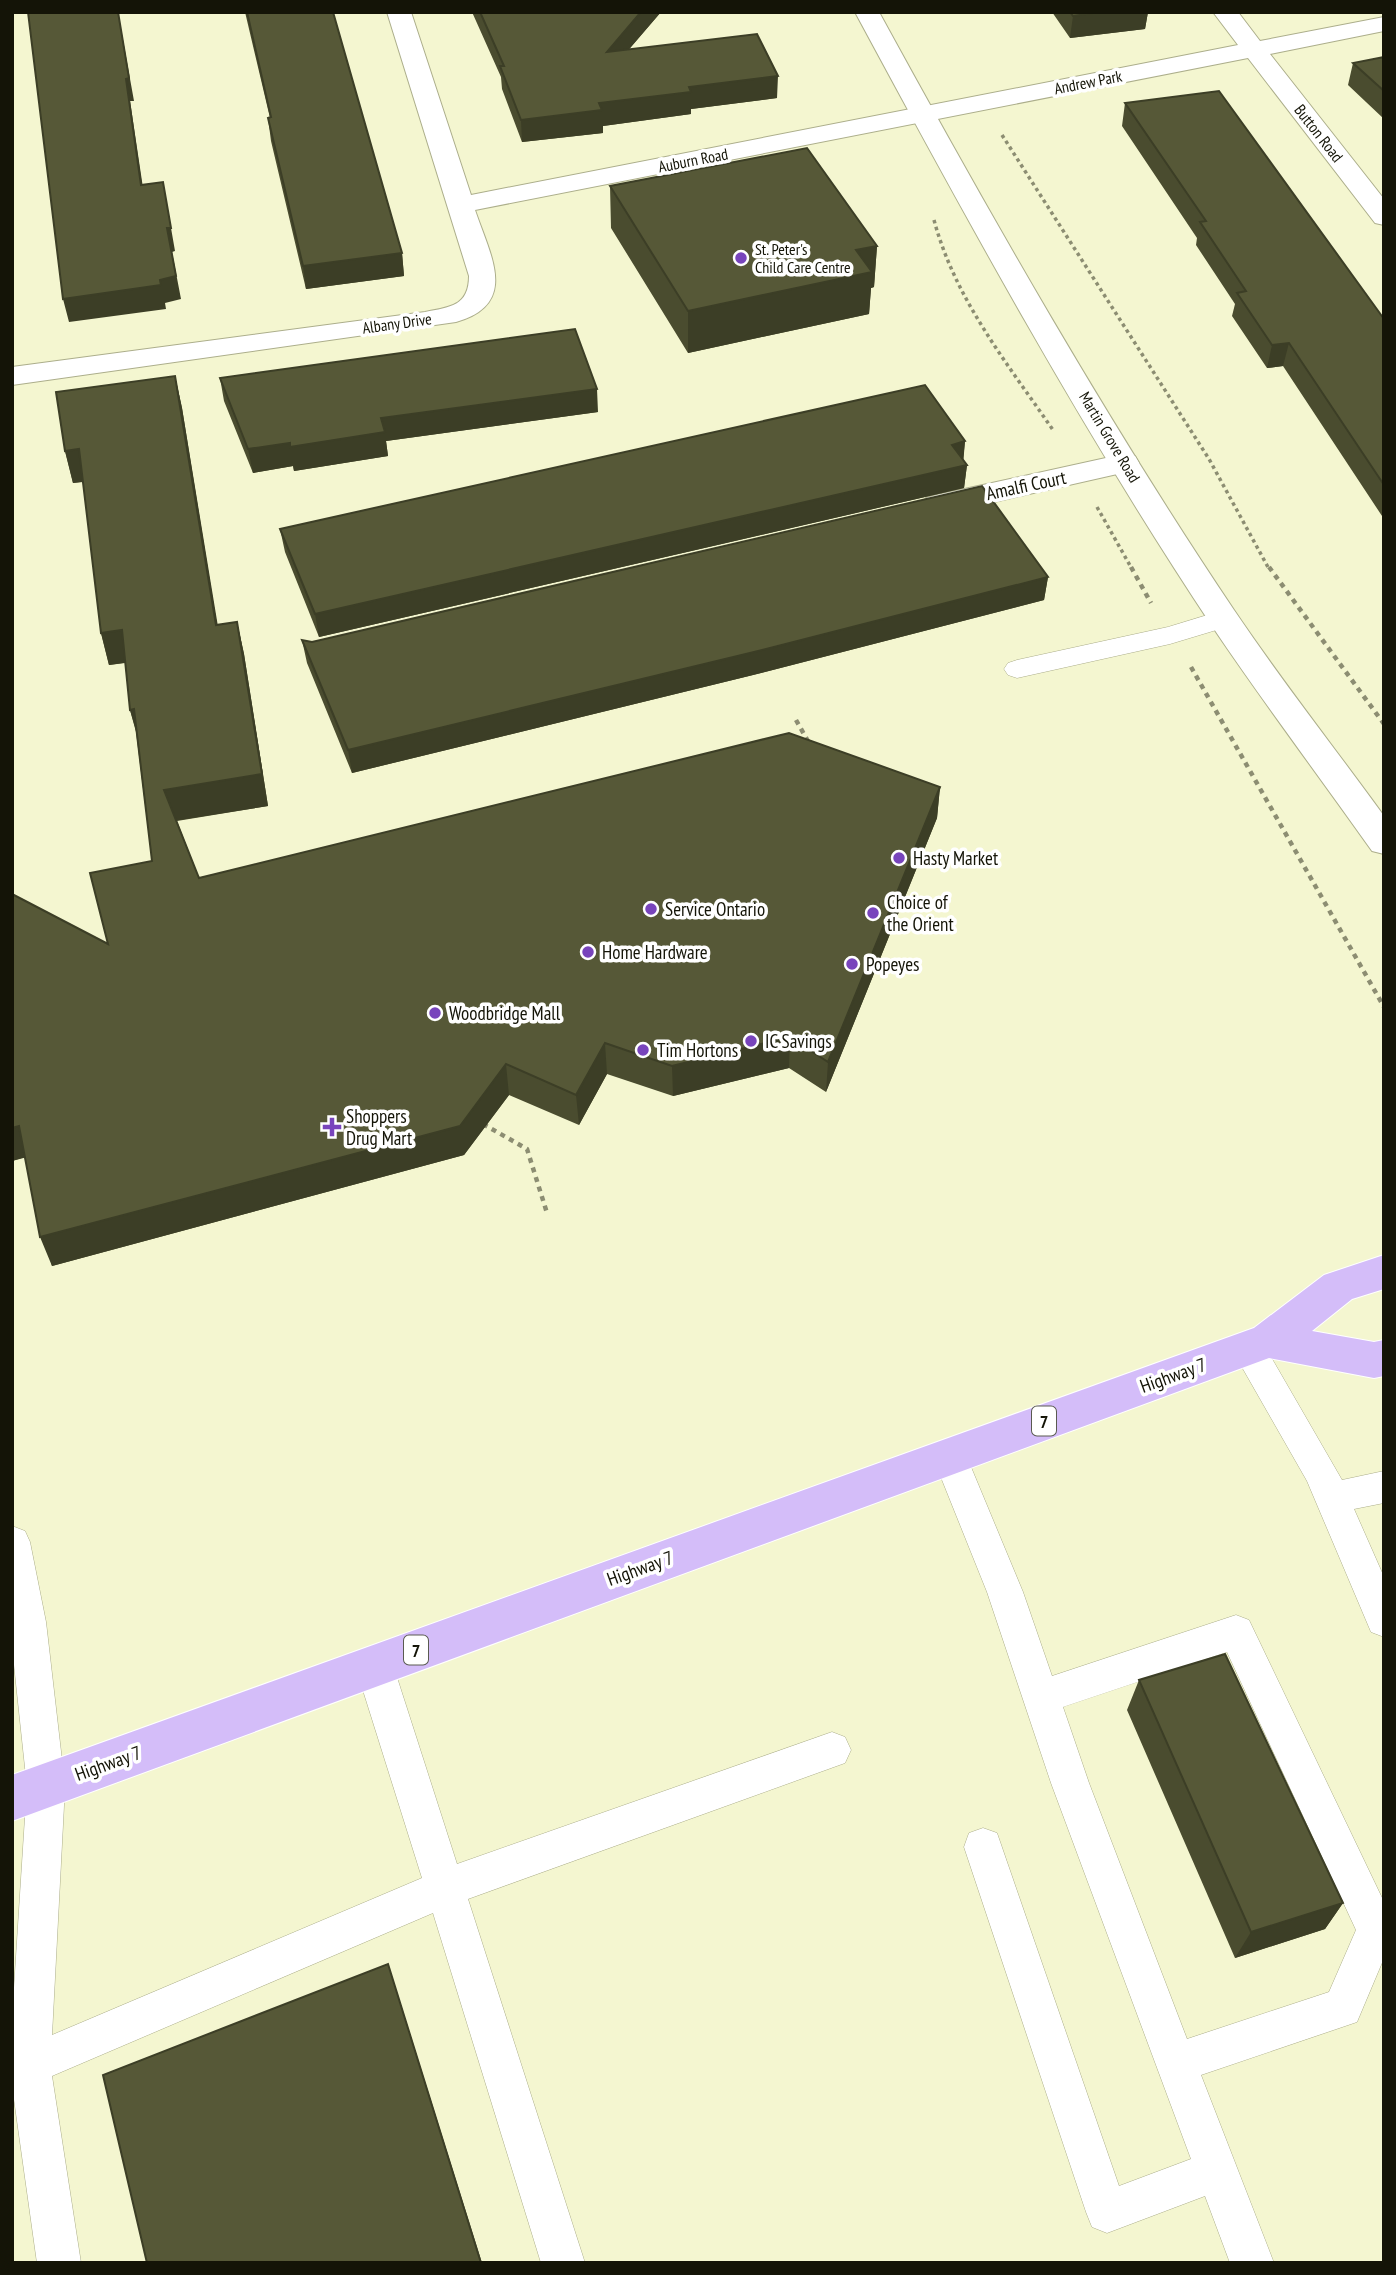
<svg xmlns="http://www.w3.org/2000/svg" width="1396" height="2275" font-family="'PT Sans Narrow',sans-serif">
	<rect width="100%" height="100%" fill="#f4f6d0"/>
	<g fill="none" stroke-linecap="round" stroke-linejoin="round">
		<g stroke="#acae8b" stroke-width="1">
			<path id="lane" d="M1224,610L1233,613L1237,619L1233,625L1170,644L1017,678L1008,675L1004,669L1008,663L1017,660L1168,627Z
				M1248,1334L1260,1338L1342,1480L1384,1471V1503L1354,1509L1384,1577V1637L1371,1632L1307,1481L1231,1348L1236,1338Z
				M949,1440L961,1444L966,1455L1023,1592L1052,1676L1236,1615L1249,1620L1384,1902V1958L1357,2022L1201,2075L1274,2263H1230L1205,2196L1107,2233L1092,2227L1086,2212L964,1847L969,1833L983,1828L997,1833L1119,2186L1191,2159L1051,1783L987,1592L932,1455L937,1444ZM1227,1652L1356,1930L1329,1992L1187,2039L1089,1783L1063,1707Z
				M12,1526L25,1531L30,1542L46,1622L65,1786L52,2035L422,1878L355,1665L361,1653L374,1648L387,1653L393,1665L457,1864L832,1732L845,1737L851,1750L845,1763L468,1899L585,2263H541L433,1913L52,2076L81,2263H37L12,2085V2019L27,1786L12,1646Z"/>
		</g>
		<g stroke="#acae8b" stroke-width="2">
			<path id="street" d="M387,12H411L471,195L1238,45L1213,12H1238L1260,41L1384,17V31L1270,54L1384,199V225L1375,223L1248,58L475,210C490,255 520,304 456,322L12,385V367L425,312C450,307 469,306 469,276Z
				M1124,454L1135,456L1139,463L1135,470L937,515L926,512L922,505L926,498L937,495Z"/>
		</g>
		<g stroke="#acae8b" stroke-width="2">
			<path id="secondary" d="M855,12H879C990,215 1105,418 1234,610C1281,680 1334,747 1384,816V854L1372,851C1319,776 1263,702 1212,626C1081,429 967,220 855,12Z"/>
		</g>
		<g stroke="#fff" stroke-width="2">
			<path id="primary" d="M1384,1255V1289L1352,1299L1312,1331L1374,1342L1384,1340V1376L1374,1378L1269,1358L12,1821V1775L1254,1328L1324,1275Z"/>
		</g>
		<path stroke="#8c8d72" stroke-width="3.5" stroke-dasharray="3.5 3.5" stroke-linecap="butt" d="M1002,135L1209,459L1269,569
			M934,220C955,299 1007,363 1053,430
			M1097,507L1132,569"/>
		<path stroke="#8c8d72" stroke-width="4.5" stroke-dasharray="5 5" stroke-linecap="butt" d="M1131,567L1151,603
			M1269,567L1384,724
			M1191,667L1384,1007
			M796,720L809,743
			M483,1124L527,1149L547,1213"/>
		<use href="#lane" fill="#fff" fill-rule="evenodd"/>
		<use href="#street" fill="#fff" fill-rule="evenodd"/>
		<use href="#secondary" fill="#fff" fill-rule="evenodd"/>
		<use href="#primary" fill="#d4bdf9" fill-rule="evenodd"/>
	</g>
	<path fill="#4a4c2f" d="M245,12H333L402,253L404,276L306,289L271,141L268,118H270Z
		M472,12H661L629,49L777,98L691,109V114L603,126V133L522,142L502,89L501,77Z
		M1052,12H1148L1145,29L1070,38Z
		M1384,57V119L1348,85L1353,63Z
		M1125,103L1384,319V519L1283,366L1267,368L1232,316L1235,304L1196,245L1197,238L1122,126Z
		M610,186L877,246L874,287L871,288L869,314L688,353L611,228Z
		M175,376L182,408L217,625L237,622L244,654L268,806L177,821L199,878L940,787L937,818L826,1092L789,1068L673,1096L607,1074L579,1125L509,1095L464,1155L52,1266L25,1157L12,1161V894L108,944L152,861L136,732L130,710L125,663L109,665L101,633L83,482L73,483L65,451Z
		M220,378L598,412L386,441L388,456L294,471L293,466L253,473L224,401Z
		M965,441L963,460L967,465L964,488L319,637L285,552L280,529Z
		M1048,577L1044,600L749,676L352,773L307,663L302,640L312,642Z
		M1139,1680L1343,1903L1325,1929L1235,1958L1127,1710Z"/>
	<path fill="#3c3e26" d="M118,12L134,101H130L146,208L141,185L126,79Z
		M641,12H661L608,74L607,52Z
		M1100,12H1148L1145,29L1070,38L1073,16Z
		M778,76L777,98L691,109V114L603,126V133L522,142L521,120L599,103L689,87Z
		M163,182L175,251L172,252L181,299L165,303L166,309L69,322L63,299L160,280L167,228Z
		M877,246L874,287L871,288L869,314L688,353V311L856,250Z
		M402,253L404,276L306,289L303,266Z
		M1289,343L1283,366L1267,368L1272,345Z
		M175,376L182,408L223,657L216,625Z
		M597,389L598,412L386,441L388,456L294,471L290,447L381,418Z
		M965,441L963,465L952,445Z
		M290,443L293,466L253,473L248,449Z
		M79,449L88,481L73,483L65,451Z
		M967,465L964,488L319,637L315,614Z
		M1048,577L1044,600L749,676L352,773L348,750Z
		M237,622L244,654L268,806L173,821L164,790Z
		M122,630L130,662L109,665L101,633Z
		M134,709L139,741L130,710Z
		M940,787L937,818L826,1092L828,1062Z
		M790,1037L789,1068L673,1096L672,1066Z
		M605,1043L607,1074L579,1125L576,1095Z
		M506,1064L509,1095L464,1155L52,1266L40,1237Z
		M19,1126L31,1156L12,1161V1128Z
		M1343,1903L1325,1929L1235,1958L1251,1932Z
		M388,1964L396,1989L482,2263H481Z"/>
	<path fill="#565837" stroke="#3c3e26" stroke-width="2" d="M28,12H118L129,78L126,79L141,185L163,182L171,228H167L176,276L160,280L161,285L63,299Z
		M247,12H333L402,253L303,266L268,118L271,117Z
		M480,12H641L607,52L757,34L778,76L689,87L691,92L599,103L602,110L521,120L500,66H504Z
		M1070,12H1100L1073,16Z
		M1384,57V91L1353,63Z
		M1219,91L1384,319V485L1289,343L1272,345L1237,293L1246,291L1200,222L1206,221L1125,103Z
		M807,148L877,246L856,250L872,272L688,311L610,186Z
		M575,329L597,389L381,418L385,432L290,447V443L248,449L220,378Z
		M175,376L216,625L237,622L262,774L164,790L199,878L789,733L940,787L828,1062L790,1037L672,1066L605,1043L576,1095L506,1064L460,1126L40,1237L19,1126L12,1128V894L108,944L90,873L152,861L134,709L130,710L122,630L101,633L79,449L65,451L56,392Z
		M925,385L965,441L952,445L967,465L315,614L280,529Z
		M982,486L1048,577L750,653L348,750L302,640L312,642Z
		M1225,1654L1343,1903L1251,1932L1139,1680Z
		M388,1964L481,2263H147L103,2075Z"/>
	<g fill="#7844bc" stroke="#fff" stroke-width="2.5">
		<circle cx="741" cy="258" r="7"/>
		<circle cx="899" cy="858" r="7"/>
		<circle cx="651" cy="909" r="7"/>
		<circle cx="873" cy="913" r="7"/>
		<circle cx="588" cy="952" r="7"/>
		<circle cx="852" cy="964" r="7"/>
		<circle cx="435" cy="1013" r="7"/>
		<circle cx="751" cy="1041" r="7"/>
		<circle cx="643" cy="1050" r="7"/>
		<path d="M328.5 1116.5h7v7h7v7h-7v7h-7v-7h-7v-7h7z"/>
	</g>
	<g text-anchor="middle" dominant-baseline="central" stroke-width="7" stroke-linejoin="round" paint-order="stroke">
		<g font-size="16" fill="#141407" stroke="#fff">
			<text transform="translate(1088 82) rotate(-11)">Andrew Park</text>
			<text transform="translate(1319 133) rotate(52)">Button Road</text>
			<text transform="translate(693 160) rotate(-11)">Auburn Road</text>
			<text transform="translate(397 323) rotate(-8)">Albany Drive</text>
			<text transform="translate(1110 437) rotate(59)">Martin Grove Road</text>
		</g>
		<g font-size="16" fill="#141407" stroke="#fff" text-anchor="start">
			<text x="755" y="249">St. Peter's<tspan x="755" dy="18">Child Care Centre</tspan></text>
		</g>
		<g fill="#fff" stroke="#5a5a51" stroke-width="2">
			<rect x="1032" y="1406.5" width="24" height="29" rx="5"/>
			<rect x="404" y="1635.5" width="24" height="29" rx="5"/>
		</g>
		<g font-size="18" font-weight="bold" fill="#141407">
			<text x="1044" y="1421">7</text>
			<text x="416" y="1650">7</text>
		</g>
		<g font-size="19" fill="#141407" stroke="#fff">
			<text transform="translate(1026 485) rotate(-12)">Amalfi Court</text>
			<text transform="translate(1173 1375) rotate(-20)">Highway 7</text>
			<text transform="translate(640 1568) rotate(-20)">Highway 7</text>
			<text transform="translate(108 1763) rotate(-20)">Highway 7</text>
		</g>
		<g font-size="19" fill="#141407" stroke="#fff" text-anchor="start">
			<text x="913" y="858">Hasty Market</text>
			<text x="887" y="902">Choice of<tspan x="887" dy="22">the Orient</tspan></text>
			<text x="665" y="909">Service Ontario</text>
			<text x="602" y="952">Home Hardware</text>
			<text x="866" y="964">Popeyes</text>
			<text x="449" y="1013">Woodbridge Mall</text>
			<text x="765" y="1041">IC Savings</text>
			<text x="657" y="1050">Tim Hortons</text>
			<text x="346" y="1116">Shoppers<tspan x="346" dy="22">Drug Mart</tspan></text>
		</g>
	</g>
	<rect width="1396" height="2275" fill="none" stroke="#141407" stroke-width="28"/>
</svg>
